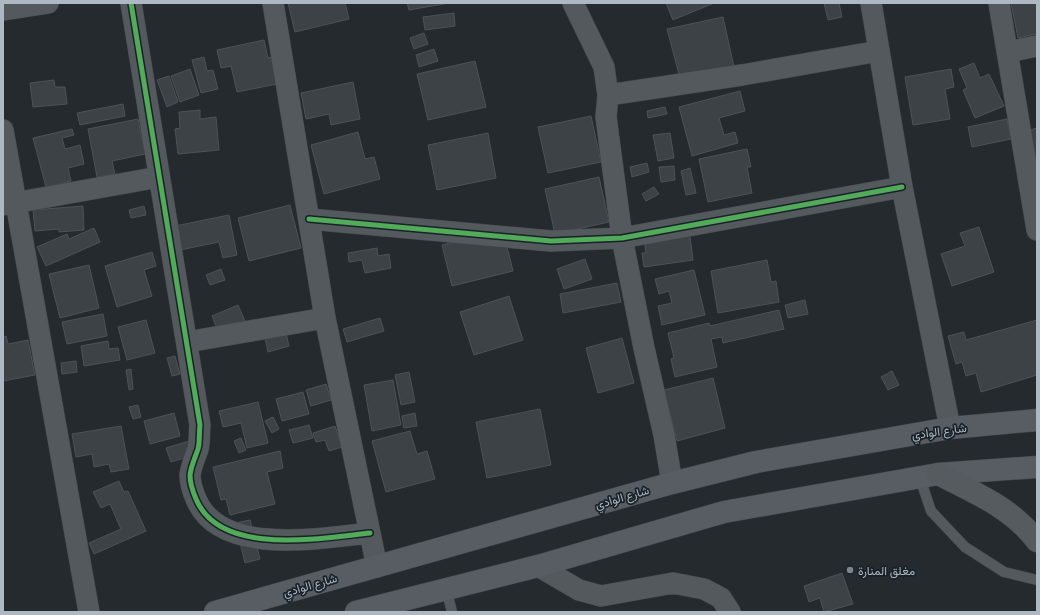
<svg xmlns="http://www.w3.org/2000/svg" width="1040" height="615" font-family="Ubuntu,Vazirmatn,sans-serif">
	<rect width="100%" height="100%" fill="#252a2f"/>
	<path fill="#3d4246" stroke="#4c5258" d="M288,3H345L349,19L295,32Z
		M407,3H449L409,10Z
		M666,3H714L673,20Z
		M824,3H839L842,17L828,20Z
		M1011,3H1037V34L1018,38Z
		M454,13L455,26L425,30L423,17Z
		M723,17L734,67L680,78L667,29Z
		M424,33L428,44L414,49L410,38Z
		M264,40L268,58L271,57L277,84L237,92L231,66L221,68L217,50Z
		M434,49L438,61L419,67L416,55Z
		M204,57L207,71L213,70L218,89L201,93L192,60Z
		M475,61L486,107L428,120L417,74Z
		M974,63L980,78L989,74L1004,106L975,118L963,90L967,88L959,69Z
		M190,69L199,95L180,102L171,76Z
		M951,69L954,87L945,89L950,119L913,125L905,77Z
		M169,76L178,102L167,107L157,80Z
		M54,80L55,87H65L67,104L33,107L30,83Z
		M353,82L360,119L331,125L329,114L306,119L301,93Z
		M740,91L745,111L719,118L724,135L735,132L738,143L692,156L679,107Z
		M123,104L125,116L80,125L77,113Z
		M665,107L667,114L648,118L647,111Z
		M200,110V119L216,117L219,150L178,154L175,129L180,128L179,112Z
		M591,116L601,162L548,173L538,127Z
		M138,119L145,154L112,161L115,174L97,177L88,129Z
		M1007,119L1011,139L972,147L968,127Z
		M1037,128V159L1036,160L1030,130Z
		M72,129L74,135L62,138L65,149L80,145L84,164L68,168L71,181L46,187L33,138Z
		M358,132L365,159L374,157L380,179L324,194L311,145Z
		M488,133L496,178L437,190L428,145Z
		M670,133L674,158L658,161L653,135Z
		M747,149L751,167H747L752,193L708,202L699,159Z
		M647,163L649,172L632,177L630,167Z
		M674,166L675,180L661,182L659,167Z
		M690,168L696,193L686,195L681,171Z
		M599,177L609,222L555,234L545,189Z
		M654,187L659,194L646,201L642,194Z
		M290,205L301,248L249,261L238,218Z
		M83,206L84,230L59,232V229L35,231L33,210Z
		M144,206L146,215L131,218L129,210Z
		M229,215L237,255L223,258L219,242L180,250L175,226Z
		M688,220L693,260L644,267L642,253H646L642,226Z
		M979,227L994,272L952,286L941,254L965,246L960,233Z
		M94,228L100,242L46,266L37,247L67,234L69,239Z
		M503,230L513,271L452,286L442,245Z
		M377,248L378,256L389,254L391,268L365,273L362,260L349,262L348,253Z
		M152,252L156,266L144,270L152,296L117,307L105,266Z
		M585,259L592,279L564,289L557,269Z
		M767,260L771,282L776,281L779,302L718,313L711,271Z
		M89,265L99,308L60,318L49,274Z
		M221,269L225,280L210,285L206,275Z
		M694,270L705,315L662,325L658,306L672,303L669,291L659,294L655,279Z
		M617,283L621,302L563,313L560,294Z
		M509,296L523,340L474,355L460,312Z
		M805,300L808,314L788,318L785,305Z
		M238,305L245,321L218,331L212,316Z
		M779,310L784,329L723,343L722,337L711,339L717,367L675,377L671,359L674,358L668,333L709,323L710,326Z
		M103,314L107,336L67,344L62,322Z
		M380,318L384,331L347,342L343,329Z
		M146,320L155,353L127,360L118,327Z
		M1037,320V375L981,392L976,373L966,376L962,362L956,364L948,336L964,332L966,340Z
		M286,333L289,346L268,352L265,338Z
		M6,336L8,344L28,340L35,375L3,381V337Z
		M622,338L634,383L598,393L586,348Z
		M108,341L109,349L118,348L120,360L84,366L81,346Z
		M175,356L180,374L172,376L167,358Z
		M76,361L77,372L62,374L61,363Z
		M131,369L133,389L129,390L126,370Z
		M892,371L899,385L888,390L881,377Z
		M409,372L415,402L401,405L395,375Z
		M713,378L725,428L677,441L664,390Z
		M393,380L401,425L372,431L364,385Z
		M326,384L331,400L311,406L306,390Z
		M303,392L309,414L282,421L276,399Z
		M258,402L268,443L247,448L241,423L223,427L219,411Z
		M138,405L141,417L133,419L129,407Z
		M540,409L551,465L487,478L476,422Z
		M174,413L180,436L150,444L144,421Z
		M415,413L417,426L404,428L402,416Z
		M273,417L279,429L272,433L265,421Z
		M309,425L313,438L293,443L289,430Z
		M121,426L129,469L111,472L109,464L94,467L92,454L76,457L72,434Z
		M335,426L342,447L329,451L325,440L316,442L313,433Z
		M410,431L417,454L427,451L435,479L386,492L372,441Z
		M241,438L246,450L239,453L234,441Z
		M189,441L194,455L171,462L166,448Z
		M280,451L283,468L267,472L275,504L230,515L226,499L221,500L213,467Z
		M119,481L124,492L128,491L146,531L94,554L89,543L121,529L110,504L101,508L93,492Z
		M250,520L260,559L245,563L235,523Z
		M842,573L853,604L824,612L820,598L809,602L804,586Z"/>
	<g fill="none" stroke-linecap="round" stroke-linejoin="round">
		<g stroke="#42464a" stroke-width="11">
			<path id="service" d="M920,478L931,511L965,547L1004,572L1037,580
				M446,588L452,612"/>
		</g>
		<g stroke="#42464a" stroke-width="22">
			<path id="minor" d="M131,3L200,425C199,433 200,442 198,449C195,458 191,466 190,475C190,483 193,492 196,499C220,557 321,538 370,533
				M273,3L325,318L377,567
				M573,3L604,67L608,95L606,117L622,238L644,348L664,435L672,483
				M871,3L902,187L950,428
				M999,3L1037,230
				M3,10L48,3
				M1008,52L1037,46
				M608,95L742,75L879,51
				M3,130L89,612
				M3,205L159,177
				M309,219L551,241L622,238L902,187
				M187,342L325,318
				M538,566L579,590L601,596L673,583L704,589L721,598L730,612"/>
		</g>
		<g stroke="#42464a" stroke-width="23">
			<path id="secondary" d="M215,612L672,483L756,462L950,428L1037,420
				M356,612L538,566L724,512L938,474L1037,467"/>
		</g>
		<g stroke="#41474c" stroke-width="23">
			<path id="primary" d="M938,474C974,492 1012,508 1037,541"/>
		</g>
		<use href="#service" stroke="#54595e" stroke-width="10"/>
		<use href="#minor" stroke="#54595e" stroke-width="21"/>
		<use href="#secondary" stroke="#585d63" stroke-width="22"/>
		<use href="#primary" stroke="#565b60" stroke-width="22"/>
		<g stroke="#192229" stroke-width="8">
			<path id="cycleway" d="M131,3L200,425C199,433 200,442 198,449C195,458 191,466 190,475C190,483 193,492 196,499C220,557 321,538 370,533
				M309,219L551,241L622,238L902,187"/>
		</g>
		<use href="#cycleway" stroke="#51ab58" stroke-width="5"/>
	</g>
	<circle fill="#7d868f" stroke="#192229" stroke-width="1.5" cx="850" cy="570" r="4"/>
	<g text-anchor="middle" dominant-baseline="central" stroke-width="3.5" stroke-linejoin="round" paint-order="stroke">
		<g font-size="12" fill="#adb8c2" stroke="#192229">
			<text transform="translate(939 431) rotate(-8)">شارع الوادي</text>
			<text transform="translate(622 497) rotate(-16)">شارع الوادي</text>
			<text transform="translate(310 585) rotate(-16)">شارع الوادي</text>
		</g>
		<g font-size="12" fill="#adb8c2" stroke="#192229" text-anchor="start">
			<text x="858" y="570">مغلق المنارة</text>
		</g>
	</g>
	<rect width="1040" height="615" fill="none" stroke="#adb8c2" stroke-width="8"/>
</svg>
